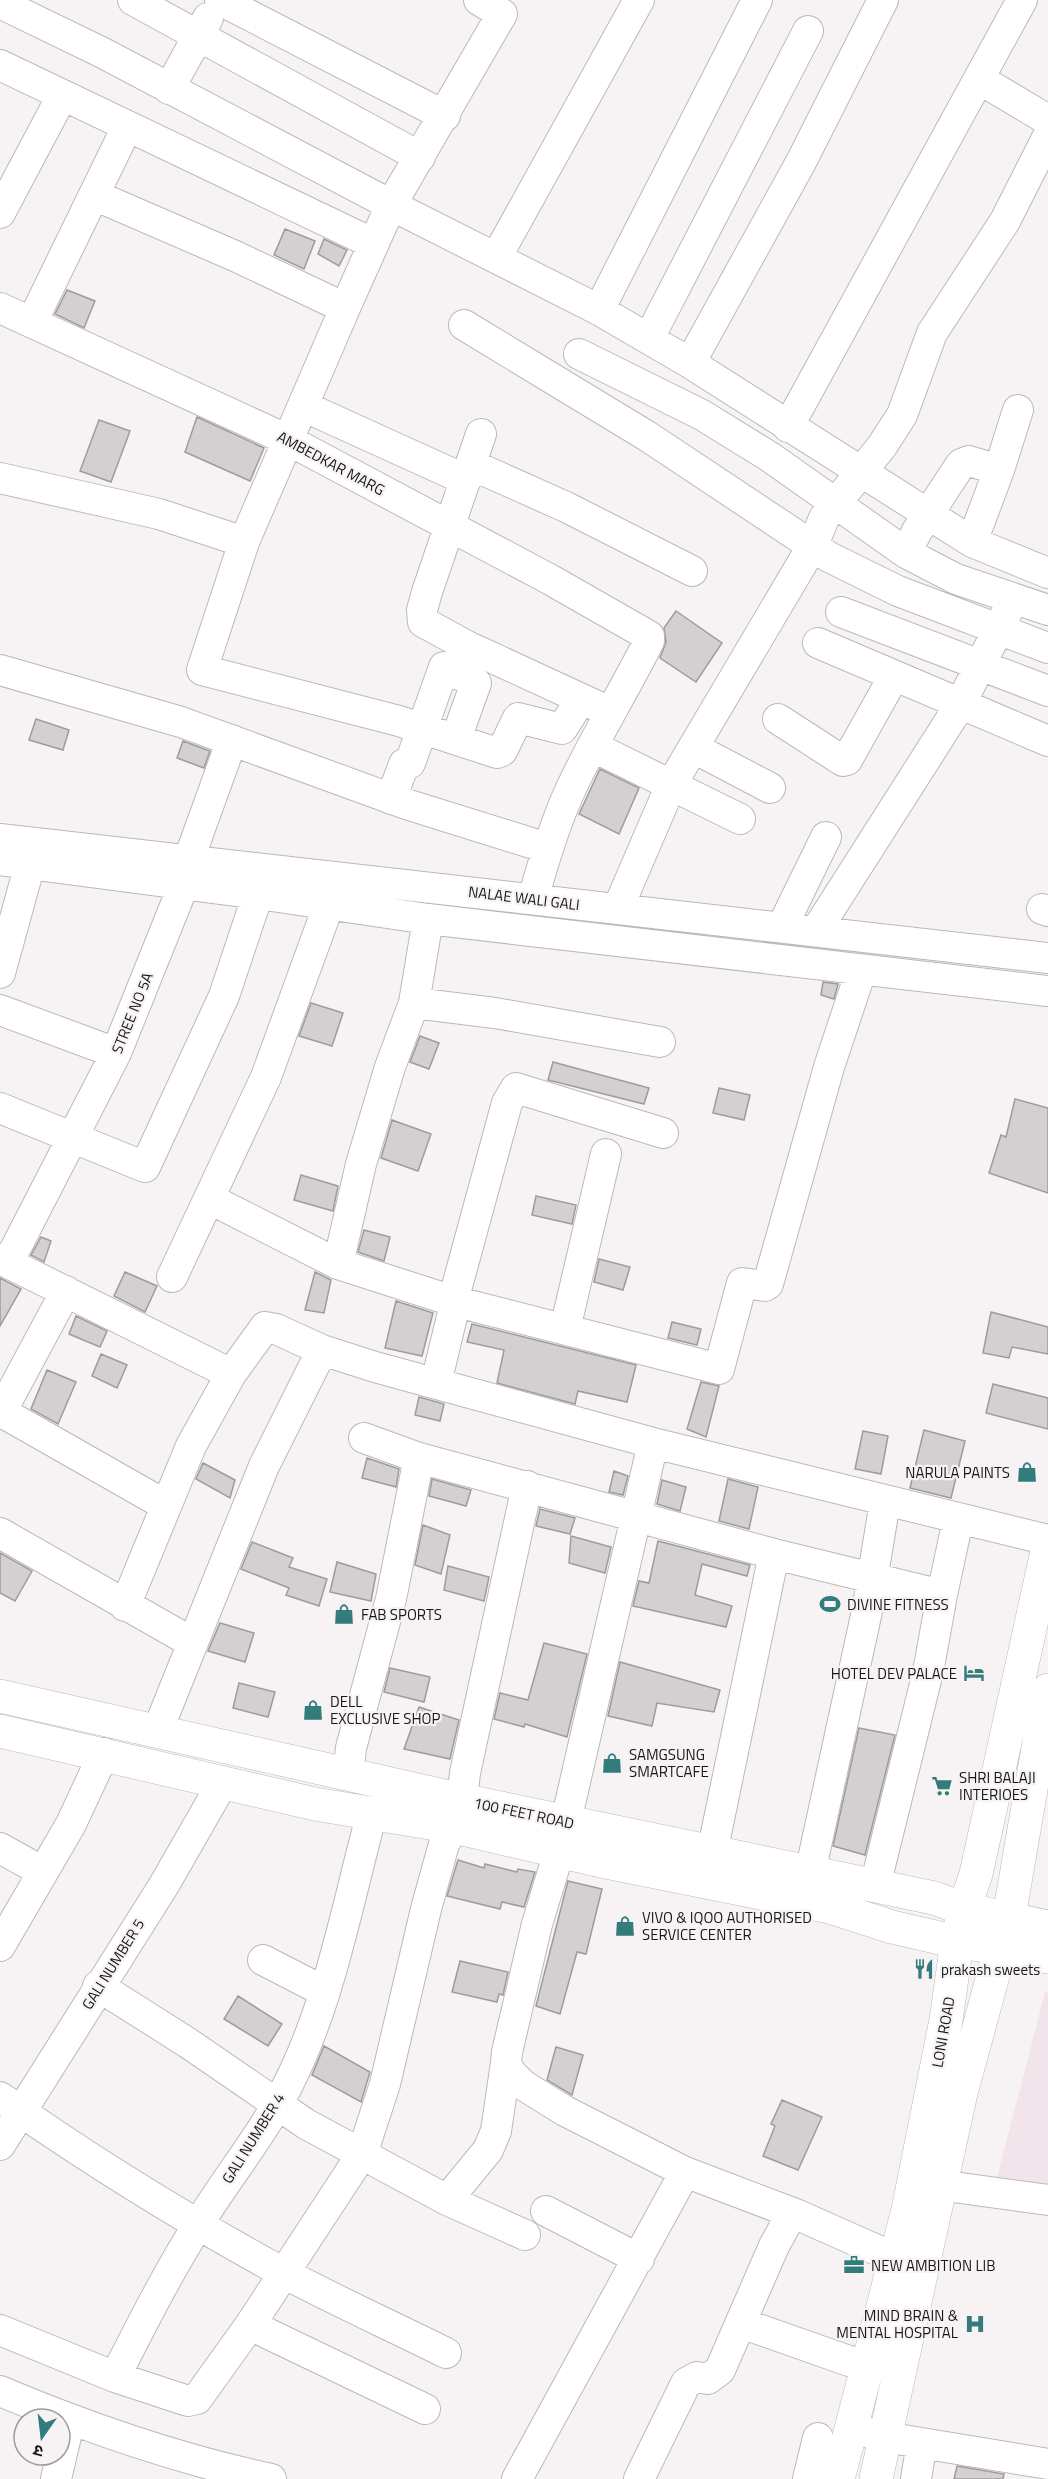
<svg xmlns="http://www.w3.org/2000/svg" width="1048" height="2479" font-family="'Titillium Web','Noto Sans Devanagari',sans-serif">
	<rect width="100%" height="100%" fill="#f7f3f5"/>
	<path fill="#f1e5eb" d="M1045,1992L1048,1993V2191L995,2185Z"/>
	<path fill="#d4d0d2" stroke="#9f9b9d" stroke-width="1.5" d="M285,229L315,241L304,269L274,255Z
		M324,239L347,250L339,266L318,254Z
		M67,290L95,301L84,328L55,314Z
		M197,417L264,448L250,481L185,452Z
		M99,420L130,431L111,482L80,471Z
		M676,611L722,643L696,682L660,658L666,642L664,628Z
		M36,719L69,730L63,750L29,740Z
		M183,741L210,751L204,768L177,758Z
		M600,769L639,788L619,834L579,814Z
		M823,982L838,984L834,999L821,995Z
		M311,1003L343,1013L332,1046L299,1036Z
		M420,1036L439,1043L429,1069L410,1062Z
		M553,1062L649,1088L644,1104L548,1080Z
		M719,1088L750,1095L744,1120L713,1113Z
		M1015,1099L1048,1108V1193L989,1173L1001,1135L1006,1137Z
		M392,1120L431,1134L418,1171L381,1158Z
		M301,1175L338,1186L333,1211L294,1200Z
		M536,1196L576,1205L572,1224L532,1215Z
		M364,1230L390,1237L384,1261L358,1252Z
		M41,1237L51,1241L44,1262L31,1255Z
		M599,1259L630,1267L623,1290L594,1282Z
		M125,1272L157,1286L145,1312L114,1296Z
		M315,1272L331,1280L324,1313L305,1310Z
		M0,1278L21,1289L0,1326Z
		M396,1301L433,1313L422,1356L385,1348Z
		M991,1312L1048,1327V1354L1012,1347L1009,1358L983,1353Z
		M76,1316L107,1331L100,1347L69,1334Z
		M672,1322L701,1329L697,1345L668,1338Z
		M472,1324L636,1365L627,1402L578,1391L575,1404L497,1383L504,1350L467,1342Z
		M101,1354L127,1365L117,1388L92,1376Z
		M47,1370L76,1382L58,1424L31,1409Z
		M701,1382L719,1386L706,1437L687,1429Z
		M993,1384L1048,1398V1429L986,1413Z
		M419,1397L444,1404L440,1421L415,1415Z
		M924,1430L965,1441L951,1498L910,1488Z
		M863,1431L888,1436L881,1474L855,1469Z
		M367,1458L399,1469L396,1487L362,1478Z
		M203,1463L235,1480L230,1498L196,1479Z
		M614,1471L628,1476L623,1495L609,1492Z
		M432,1479L471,1490L466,1506L429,1496Z
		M728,1479L758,1487L749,1529L719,1521Z
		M662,1480L686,1487L680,1511L657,1504Z
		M540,1509L575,1518L570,1534L536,1526Z
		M423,1525L450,1535L441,1574L415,1565Z
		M571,1536L611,1547L605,1573L569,1563Z
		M658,1541L750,1565L747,1576L702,1564L695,1595L732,1606L726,1627L633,1606L639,1581L649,1583Z
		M252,1542L293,1558L289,1567L327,1579L319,1606L286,1595L289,1588L241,1569Z
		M0,1553L32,1571L15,1601L0,1593Z
		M337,1562L376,1574L371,1601L330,1592Z
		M448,1566L489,1577L484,1601L444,1590Z
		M220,1623L254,1633L245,1662L208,1651Z
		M544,1643L587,1654L567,1737L525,1724L524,1727L494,1719L500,1693L528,1700Z
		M620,1662L720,1690L714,1712L657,1703L652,1726L608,1716Z
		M390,1668L430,1677L424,1702L384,1692Z
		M239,1683L275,1692L268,1717L233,1708Z
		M419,1707L459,1720L450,1759L404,1749Z
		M859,1728L895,1735L865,1855L833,1846Z
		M458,1860L484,1868L485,1864L517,1872L518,1869L535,1872L524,1907L502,1902L500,1909L447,1896Z
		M568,1881L602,1889L586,1954L577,1952L560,2014L536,2006Z
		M460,1961L508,1972L503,1995L499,1994L497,2002L452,1992Z
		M238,1996L282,2024L268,2046L224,2019Z
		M324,2046L370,2072L361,2102L312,2075Z
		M556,2047L583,2055L572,2095L547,2080Z
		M782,2100L822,2117L798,2170L763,2156L775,2126L771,2124Z
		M957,2466L1004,2474L1003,2479H954Z"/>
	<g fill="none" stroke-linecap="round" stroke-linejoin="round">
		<g stroke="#bcb8ba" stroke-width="32">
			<path id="minor" d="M133,0L420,157
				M220,0L445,116
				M0,3L103,53L391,205L599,310L690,363L972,542L1048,573
				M0,65L372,243
				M979,79L1048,120
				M169,89L208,18
				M94,195L235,256L345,308L391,205L502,14L479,0
				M0,213L62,96
				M497,256L639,0
				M0,308L288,440L551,580L649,636V641C623,693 592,742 568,795C553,829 543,863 533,899
				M345,308L244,542L202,670L399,721L497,753L502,751L518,718L562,729L581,699
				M599,310L757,0
				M32,322L127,127
				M464,325L647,436L829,557L898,591L1048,648
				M649,338L808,31
				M579,354L702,415L770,457L906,553L956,579L1048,610
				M690,363L801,162L883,0
				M303,406L466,480
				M788,427L1022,0
				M481,434L427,592L422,610L423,622L467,646L599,707
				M472,465L566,507L692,571
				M0,478L159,514L244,542
				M972,542L999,470
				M906,553L917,531L961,464L969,461L999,470L1018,410
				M841,612L1048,691
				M818,643L1048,741
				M0,670L181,722L406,804L547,848
				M778,719L843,761L847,760L894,676
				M594,747L740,819
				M694,748L770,788
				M391,799L404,764L410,763L444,667L476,683L456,739
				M0,839L1048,958
				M0,860L258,894L428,919L1048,991
				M618,908L671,785L813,545L824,518L882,446L902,415L932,333L1005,221L1048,136
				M1042,909L1048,911
				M782,927L826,837
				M816,931L960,705L1007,612
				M0,973L30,864
				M414,1003L495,1013L660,1042
				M0,1010L116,1053
				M0,1108L145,1167L224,996L258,894
				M210,1199L338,1264L453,1301L719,1369L742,1283L765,1286L768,1284L829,1067L861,971
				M0,1259L231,1374
				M8,1263L116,1053L184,884L189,859L232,740
				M338,1264L361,1164L390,1067L414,1003L428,919
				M172,1277L266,1077L329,904
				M565,1329L606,1154
				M436,1383L455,1304L453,1301L507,1103L516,1088L663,1133
				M0,1411L165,1505
				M0,1414L66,1291
				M364,1438L419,1458L774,1554L942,1595L958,1520
				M0,1533L193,1643
				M125,1606L191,1446L231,1374L265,1327L276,1329L322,1350L375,1367L653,1443L1048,1540
				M157,1732L264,1466L322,1350
				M348,1775L351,1748L391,1599L419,1458
				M462,1800L465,1773L527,1486
				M566,1821L653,1443
				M0,1848L43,1872
				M559,1852L537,1924L507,2052L506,2063L510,2072L523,2085L565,2111L685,2172L798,2215L879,2251
				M712,1853L774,1554
				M810,1873L867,1611L885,1502
				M875,1886L928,1672L942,1595
				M0,1946L71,1824L104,1753
				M263,1960L325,1992
				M98,1986L188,2043L306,2124L447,2200L525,2235
				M0,2097C91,2161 185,2219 282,2272C336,2301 392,2326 446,2353
				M0,2145L164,1885L223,1782
				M917,2182L1048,2200
				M447,2200L488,2150L496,2131L506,2063
				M546,2211L639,2259
				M741,2323L849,2361L869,2364
				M250,2325L425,2409
				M0,2330L115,2377L188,2401L197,2399L250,2325L362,2154L385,2084L426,1909L444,1844L454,1827
				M115,2377C141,2326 167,2274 198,2225C222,2185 252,2148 276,2107C328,2017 345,1912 372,1813
				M0,2391C88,2428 178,2459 271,2479
				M851,2428L885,2437L1048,2464
				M56,2479L70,2419
				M517,2479L685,2172
				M639,2479L686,2383L697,2377L708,2379L720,2370L774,2246L792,2213
				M808,2479L818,2438
				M916,2479L922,2443"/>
		</g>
		<g stroke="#bcb8ba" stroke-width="34">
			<path id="major" d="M0,1696L462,1800L934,1898L964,1909L1048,1927
				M0,1731L315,1804L454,1827L601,1861L830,1907L892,1927L957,1942L1025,1951L1048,1957"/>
		</g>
		<g stroke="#bcb8ba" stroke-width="34">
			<path id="highway" d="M838,2479L908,2210L946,2020L957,1942L964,1909L976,1874L1048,1547
				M876,2479L961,2093L1009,1917L1048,1690"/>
		</g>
		<use href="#minor" stroke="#fff" stroke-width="30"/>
		<use href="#major" stroke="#fff" stroke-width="33"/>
		<use href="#highway" stroke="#fff" stroke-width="33"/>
	</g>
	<defs>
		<g id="shop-bare" transform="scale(1.62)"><path d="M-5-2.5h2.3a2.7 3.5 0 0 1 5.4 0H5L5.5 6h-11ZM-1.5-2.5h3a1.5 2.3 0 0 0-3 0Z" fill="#337c7c" stroke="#f7f3f5" stroke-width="2.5" paint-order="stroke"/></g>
		<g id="stadium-bare" transform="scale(1.62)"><path d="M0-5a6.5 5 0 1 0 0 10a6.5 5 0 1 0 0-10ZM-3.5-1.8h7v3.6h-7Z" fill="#337c7c" stroke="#f7f3f5" stroke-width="2.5" paint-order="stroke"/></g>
		<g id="hotel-bare" transform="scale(1.62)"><path d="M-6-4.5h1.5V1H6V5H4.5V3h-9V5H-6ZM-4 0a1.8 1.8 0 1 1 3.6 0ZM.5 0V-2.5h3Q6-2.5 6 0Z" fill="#337c7c" stroke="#f7f3f5" stroke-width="2.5" paint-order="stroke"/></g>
		<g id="supermarket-bare" transform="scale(1.62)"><path d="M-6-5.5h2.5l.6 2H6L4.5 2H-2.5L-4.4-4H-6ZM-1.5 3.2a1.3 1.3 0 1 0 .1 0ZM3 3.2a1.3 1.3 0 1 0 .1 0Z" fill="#337c7c" stroke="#f7f3f5" stroke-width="2.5" paint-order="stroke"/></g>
		<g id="restaurant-bare" transform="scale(1.62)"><path d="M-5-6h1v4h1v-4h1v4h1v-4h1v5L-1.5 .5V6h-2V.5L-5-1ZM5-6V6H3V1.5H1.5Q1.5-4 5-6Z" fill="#337c7c" stroke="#f7f3f5" stroke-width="2.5" paint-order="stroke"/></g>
		<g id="office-bare" transform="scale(1.62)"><path d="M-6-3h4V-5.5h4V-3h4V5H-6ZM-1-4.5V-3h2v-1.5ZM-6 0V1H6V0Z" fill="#337c7c" stroke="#f7f3f5" stroke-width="2.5" paint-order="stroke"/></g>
		<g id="hospital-bare" transform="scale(1.62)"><path d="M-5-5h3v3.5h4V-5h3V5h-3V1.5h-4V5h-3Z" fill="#337c7c" stroke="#f7f3f5" stroke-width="2.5" paint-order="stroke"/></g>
	</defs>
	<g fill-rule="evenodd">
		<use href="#shop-bare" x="1027" y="1472"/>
		<use href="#stadium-bare" x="830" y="1604"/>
		<use href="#shop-bare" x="344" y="1614"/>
		<use href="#hotel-bare" x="974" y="1673"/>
		<use href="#shop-bare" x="313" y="1710"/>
		<use href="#shop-bare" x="612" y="1763"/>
		<use href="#supermarket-bare" x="942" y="1786"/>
		<use href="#shop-bare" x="625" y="1926"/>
		<use href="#restaurant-bare" x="924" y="1969"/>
		<use href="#office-bare" x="854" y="2265"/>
		<use href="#hospital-bare" x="975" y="2324"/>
	</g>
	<g text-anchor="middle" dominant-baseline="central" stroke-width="4.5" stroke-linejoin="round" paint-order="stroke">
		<g font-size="15" fill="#181717" stroke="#f7f3f5">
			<text transform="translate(331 463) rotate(28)">AMBEDKAR MARG</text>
			<text transform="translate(524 898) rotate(7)">NALAE WALI GALI</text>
			<text transform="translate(132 1013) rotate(-68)">STREE NO 5A</text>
			<text transform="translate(524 1813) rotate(12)">100 FEET ROAD</text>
			<text transform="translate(113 1964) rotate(-58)">GALI NUMBER 5</text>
			<text transform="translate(943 2032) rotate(-80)">LONI ROAD</text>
			<text transform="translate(253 2138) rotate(-58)">GALI NUMBER 4</text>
		</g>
		<g font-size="15" fill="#181717" stroke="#f7f3f5" text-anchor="start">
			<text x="1010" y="1472" text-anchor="end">NARULA PAINTS</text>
			<text x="847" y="1604">DIVINE FITNESS</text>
			<text x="361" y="1614">FAB SPORTS</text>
			<text x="957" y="1673" text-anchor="end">HOTEL DEV PALACE</text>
			<text x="330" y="1701">DELL<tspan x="330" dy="17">EXCLUSIVE SHOP</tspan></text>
			<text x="629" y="1754">SAMGSUNG<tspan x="629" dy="17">SMARTCAFE</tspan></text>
			<text x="959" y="1777">SHRI BALAJI<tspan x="959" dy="17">INTERIOES</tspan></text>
			<text x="642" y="1917">VIVO &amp; IQOO AUTHORISED<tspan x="642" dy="17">SERVICE CENTER</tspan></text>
			<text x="941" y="1969">prakash sweets</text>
			<text x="871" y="2265">NEW AMBITION LIB</text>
			<text x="958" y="2315" text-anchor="end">MIND BRAIN &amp;<tspan x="958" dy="17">MENTAL HOSPITAL</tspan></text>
		</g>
	</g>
	<g transform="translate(42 2437) rotate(194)"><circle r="28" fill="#f7f3f5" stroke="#9e9b9c" stroke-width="1.5"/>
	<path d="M0-4.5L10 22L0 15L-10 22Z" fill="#337c7c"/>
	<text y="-9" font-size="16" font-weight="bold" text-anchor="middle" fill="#181717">उ</text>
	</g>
</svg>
